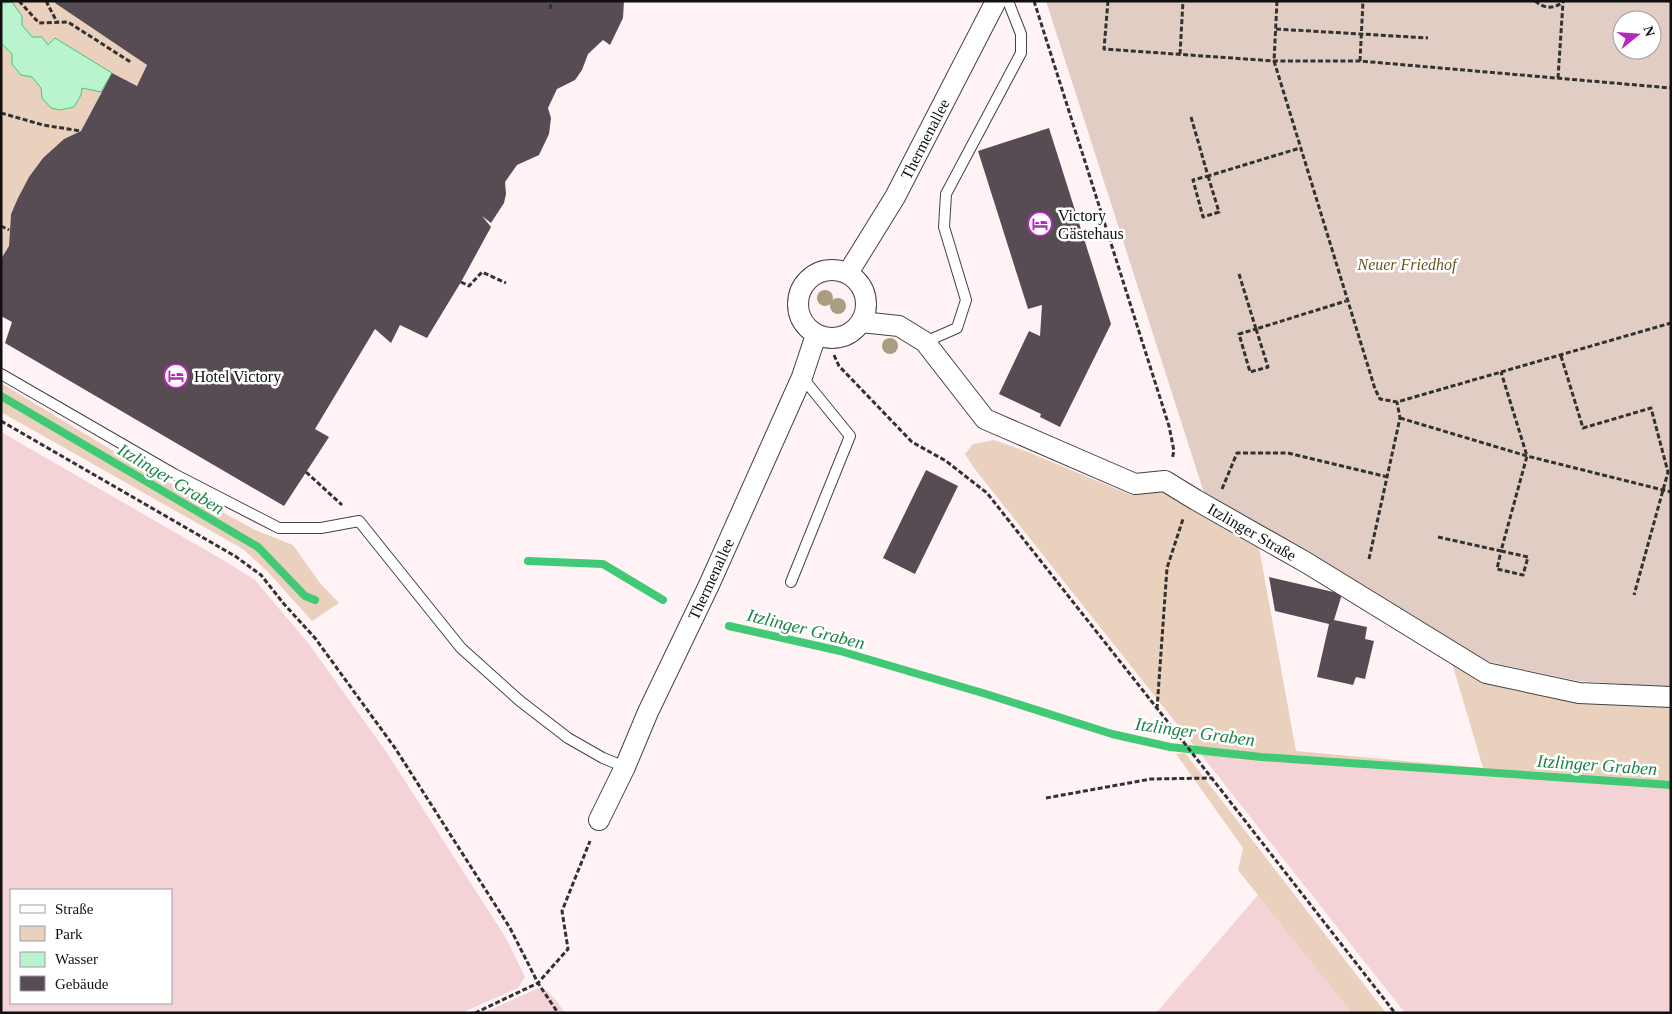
<svg xmlns="http://www.w3.org/2000/svg" width="1672" height="1014" font-family="Georgia,serif">
	<rect width="100%" height="100%" fill="#fff3f6"/>
	<path fill="#f4d3d7" fill-rule="evenodd" d="M1,432L223,560L255,580L309,644L387,753L506,938L525,977L518,988L461,1013H1ZM11,890H171V1003H11Z
		M1203,757L1671,789V1013H1405Z
		M1259,894L1352,1013H1156Z
		M539,988L546,990L557,1001L565,1013H483Z"/>
	<path fill="#e9d1bd" d="M1,1H56L55,3L147,65L137,86L112,73L81,131L64,139L43,158L29,177L11,213L9,246L1,259Z
		M1,383L133,463L255,530L293,545L320,583L339,603L312,621L267,571L243,549L1,412Z
		M994,440L1028,452L1131,495L1160,489L1190,508L1258,542L1296,751L1483,768L1452,663L1480,681L1576,703L1671,706V789L1203,757L974,468L965,454L973,444Z
		M1185,753L1386,1013H1352L1238,870L1243,848L1176,754Z"/>
	<path fill="#e1cdc4" fill-rule="evenodd" d="M1046,1H1671V687L1578,681L1485,661L1205,496ZM1622,20H1652V50H1622Z"/>
	<path fill="#b9f4ce" stroke="#42c975" d="M1,1L4,3L12,2L22,16V25L32,37H42L48,45L55,38L112,73L101,92L82,88L81,95L74,107L60,110L51,108L42,98L41,88L32,77L21,75L12,64V54L1,43Z"/>
	<g fill="none" stroke-linecap="round" stroke-linejoin="round">
		<path stroke="#42c975" stroke-width="8" d="M1,396L258,547L305,596L315,600
			M528,561L603,564L663,600
			M729,626L840,651L986,694L1112,734L1170,747L1261,757L1671,785"/>
	</g>
	<path fill="#584c54" d="M56,1H624L623,18L610,45L603,40L588,54L582,70L575,80L557,89L548,108L551,118L549,134L539,155L517,165L505,182L506,194L504,203L491,223L482,216L491,227L461,282L427,338L400,325L391,343L375,329L315,429L329,437L284,506L5,343L12,322L1,316V259L9,246L11,214L18,198L29,177L43,158L64,139L81,131L112,73L137,86L147,65L55,3Z
		M1049,128L1111,324L1060,427L1040,417L1041,414L999,394L1029,331L1040,336L1042,305L1028,309L978,151Z
		M926,470L958,486L915,574L883,558Z
		M1269,577L1342,594L1334,620L1367,627L1365,639L1374,641L1365,679L1356,677L1353,685L1317,677L1329,624L1275,611Z"/>
	<g fill="none" stroke-linecap="round" stroke-linejoin="round">
		<g stroke="#434343" stroke-width="12">
			<path id="lane" d="M925,342L957,328L966,300L944,227L946,194L1021,53V34L1008,1
				M1,374L174,474L279,528H321L359,521L461,648L520,701L568,738L603,758L625,767
				M791,582L850,436L802,377"/>
		</g>
		<g stroke="#434343" stroke-width="22">
			<path id="street" d="M798 304a34 34 0 1 1 68 0a34 34 0 1 1-68 0Z
				M848,273L895,197L996,1
				M861,322L899,326L925,342L985,419L1135,484L1165,481L1196,500L1307,563L1486,673L1579,693L1671,697
				M599,820L625,767L648,712L709,585L802,377L816,335"/>
		</g>
		<path stroke="#323232" stroke-width="3" stroke-dasharray="5 2.5" stroke-linecap="butt" d="M19,1L39,23L68,22L132,63
			M48,1L47,3L57,22
			M1034,1L1169,426L1174,451L1172,459
			M1108,1L1104,49L1274,61H1360L1671,88
			M1277,1L1274,61L1375,389L1380,399L1397,402L1671,323
			M1535,1C1544,9 1554,9 1563,2
			M550,9L552,1
			M1276,29L1428,38
			M1180,54L1183,1
			M1360,61L1363,1
			M1558,78L1563,2
			M1,113L43,125L81,131
			M1191,117L1208,176L1300,148
			M1208,176L1219,212L1203,217L1193,180Z
			M1,226L9,230
			M1239,274L1256,329L1346,301
			M461,282L469,286L482,272L506,283
			M1256,329L1268,367L1250,372L1239,334Z
			M834,355L839,366L912,442L946,461L987,493L1182,740L1395,1013
			M1561,356L1583,428L1651,408L1668,472L1634,595
			M1400,418L1527,456L1671,492
			M1,421L235,556L261,575L284,604L315,638L395,748L510,928L538,983L558,1013
			M306,472L342,505
			M1222,489L1237,453H1288L1388,477
			M1438,537L1501,551L1527,456L1501,372
			M1501,551L1528,557L1523,575L1497,569Z
			M1369,559L1400,418L1397,402
			M1157,709L1167,568L1183,519
			M1046,798L1151,779L1211,778
			M475,1013L538,983L568,949L562,911L590,841"/>
		<use href="#lane" stroke="#fff" stroke-width="10"/>
		<use href="#street" stroke="#fff" stroke-width="20"/>
	</g>
	<g fill="#ab9d81">
		<circle cx="825" cy="298" r="8"/>
		<circle cx="838" cy="306" r="8"/>
		<circle cx="890" cy="346" r="8"/>
	</g>
	<defs>
		<g id="hotel-ring" transform="scale(1.25)"><circle r="9.5" fill="#fff" stroke="#b22bbc" stroke-width="1.5"/><path d="M-6-4.5h1.5V1H6V5H4.5V3h-9V5H-6ZM-4 0a1.8 1.8 0 1 1 3.6 0ZM.5 0V-2.5h3Q6-2.5 6 0Z" fill="#b22bbc"/></g>
	</defs>
	<g fill-rule="evenodd">
		<use href="#hotel-ring" x="1040" y="224"/>
		<use href="#hotel-ring" x="176" y="376"/>
	</g>
	<g text-anchor="middle" dominant-baseline="central" stroke-width="5" stroke-linejoin="round" paint-order="stroke">
		<g font-size="16" fill="#101010" stroke="#fff">
			<text transform="translate(925 139) rotate(-63)">Thermenallee</text>
			<text transform="translate(1252 532) rotate(30)">Itzlinger Straße</text>
			<text transform="translate(711 579) rotate(-65)">Thermenallee</text>
		</g>
		<g font-size="16" fill="#101010" stroke="#fff" text-anchor="start">
			<text x="1058" y="215">Victory<tspan x="1058" dy="18">Gästehaus</tspan></text>
			<text x="194" y="376">Hotel Victory</text>
		</g>
		<g font-size="16" font-style="italic" fill="#675721" stroke="#fff">
			<text x="1407" y="264">Neuer Friedhof</text>
		</g>
		<g font-size="18" font-style="italic" fill="#1a8345" stroke="#fff">
			<text transform="translate(171 479) rotate(31)">Itzlinger Graben</text>
			<text transform="translate(806 629) rotate(14)">Itzlinger Graben</text>
			<text transform="translate(1195 732) rotate(8)">Itzlinger Graben</text>
			<text transform="translate(1597 765) rotate(4)">Itzlinger Graben</text>
		</g>
	</g>
	<rect width="1672" height="1014" fill="none" stroke="#101010" stroke-width="5"/>
	<rect x="10" y="889" width="162" height="115" fill="#ffffff" stroke="#9f9f9f"/>
	<rect x="20" y="905" width="25" height="8" fill="#ffffff" stroke="#9f9f9f"/>
	<text x="55" y="914" font-size="15" fill="#101010">Straße</text>
	<rect x="20" y="926" width="25" height="15" fill="#e9d1bd" stroke="#9f9f9f"/>
	<text x="55" y="939" font-size="15" fill="#101010">Park</text>
	<rect x="20" y="952" width="25" height="15" fill="#b9f4ce" stroke="#9f9f9f"/>
	<text x="55" y="964" font-size="15" fill="#101010">Wasser</text>
	<rect x="20" y="976" width="25" height="15" fill="#584c54" stroke="#9f9f9f"/>
	<text x="55" y="989" font-size="15" fill="#101010">Gebäude</text>
	<g transform="translate(1637 35) rotate(73)"><circle r="24" fill="#ffffff" stroke="#9f9f9f"/>
	<path d="M0-4L9 19L0 12L-9 19Z" fill="#b22bbc"/>
	<text y="-8" font-size="14" font-weight="bold" text-anchor="middle" fill="#101010">N</text>
	</g>
</svg>
